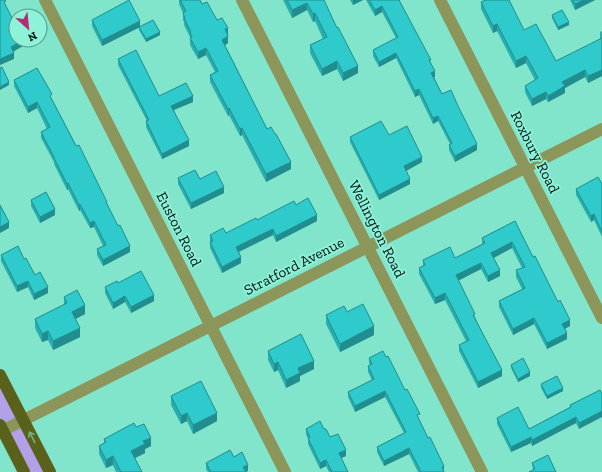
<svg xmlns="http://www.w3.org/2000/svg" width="602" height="472" font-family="'Zilla Slab',serif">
	<rect width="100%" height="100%" fill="#81e5cb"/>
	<path fill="#b2a1e6" d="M0,382L46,472H22L0,428Z"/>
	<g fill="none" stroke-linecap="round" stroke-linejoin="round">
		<path stroke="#8d965a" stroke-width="12" d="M45,0L285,472
			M242,0L482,472
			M440,0L602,318
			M0,432L602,129"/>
		<path stroke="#59611a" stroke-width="12" d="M0,375L50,472
			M0,425L24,472"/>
	</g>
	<path fill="#28aeaf" d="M179,0H200L202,4L228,35V43L225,45L267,129L291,169L266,182L242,135L240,136L229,115L228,116L210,82V75L215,72L206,55L198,59L190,45V37L184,25V22L183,20V13L179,4Z
		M283,0H324V2L358,73L343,81L337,69L322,76L310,53V45L323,39L315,21L313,22L307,10L292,18Z
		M350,0H363L353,5Z
		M366,0H399L431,63L435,77H434L442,94L458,108L477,150L455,162L449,150V145L450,144L438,121L433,124L419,95L415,97L396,58L379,67L373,56V50L396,38L382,12L375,16Z
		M483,0H509L524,30L556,61L600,39V32L602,31V76L588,83L585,77L565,88V93L548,102L546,99L532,106L525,92V86L535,80L526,63L516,68L497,31L493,33L481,9V2L484,1Z
		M570,0H595L575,10Z
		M552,15L569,25L558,30L552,18Z
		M92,20L140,27L102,46L92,26Z
		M139,27L160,35L146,42L139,30Z
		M118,59L159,96L193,102L174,110L189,146L162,159L146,127V121H147L118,65Z
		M14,80L52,99L107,204L130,252L103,266L97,255V249L103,246L94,227L90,228L80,210L79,211L68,189L67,190L54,164V162L41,138V132L47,129L37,108L28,113L14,86Z
		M350,137L422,162L406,171L410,184L379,200L350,142Z
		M178,178L200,179L224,193L191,209L178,184Z
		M602,184V237L594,220L591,222L576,195V189Z
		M31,200L55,215L40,223L31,206Z
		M296,205L317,221L276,242L273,235L239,252L241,263L222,273L210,248V235L226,233Z
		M515,221L533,257L570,326L565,329L567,339L547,349L534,324L513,335L499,307V301L522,289L516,277V270L522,268L512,248L494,258L500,276L488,282L481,269L458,280L502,376L478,388L459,351V345L466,341L445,300L435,304L419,274V268L423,266V260L455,258L482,244V238Z
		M1,255L24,259L35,275L48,293L34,300L28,287L17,292L1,261Z
		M118,283L154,301L131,313L125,302L113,309L105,293V287Z
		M64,297L85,314L75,319L80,337L53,350L48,340L42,342L35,328V319L64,305Z
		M347,312L374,335L340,352L326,324V315Z
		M268,351L314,369L300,376V381L286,388L278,370L274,372L268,360Z
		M369,358L419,420L444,472H418L409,454L384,466L377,452V447L404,433L385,397L355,412L348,397V392L372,380L368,372V366L370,365L369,363Z
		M511,365L530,376L518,382L511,368Z
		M541,384L563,391L547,399L541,388Z
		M600,390L579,429L576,423L532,446L531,443L511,452L497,424V418L529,429L570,407V405Z
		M171,396L217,421L193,434L187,421L181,424L171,405Z
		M136,427L151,446L145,449V453L135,458L142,472H116L113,465L106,468L99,454V446L104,443V439Z
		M306,429H324L346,456L341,458L348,472H329L326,466L320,469L308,444V438L306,435Z
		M234,457L248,471L246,472H208L206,469V463Z
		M532,463L556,472L533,470Z"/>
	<path fill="#218d8e" d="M353,0H363L353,5Z
		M584,0H595L575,10V4Z
		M307,3V10L292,18V10Z
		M382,6V12L375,16V10Z
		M315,13V21L313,22V14Z
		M140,21V27L102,46V40Z
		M569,22V25L558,30V27Z
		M497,24V31L493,33V26Z
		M228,28V35L225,29Z
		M160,32V35L146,42V39Z
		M228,36V43L222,47V40Z
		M23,40V46L11,53V47Z
		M206,48V55L198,59V52Z
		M14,53V59L0,65V59Z
		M396,53V58L379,67V62Z
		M526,56V63L516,68V61Z
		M337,61V69L322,76V69Z
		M358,66V73L343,81V73Z
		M585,70V77L565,88V93L548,102V96L562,82Z
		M602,70V76L588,83V76Z
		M435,71V77L431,78V73Z
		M9,82V85L0,90V87Z
		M419,89V95L415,97V91Z
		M546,92V99L532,106V99Z
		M193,96V102L171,111V106Z
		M37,102V108L28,113V107Z
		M229,108V115L228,116V109Z
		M438,116V121L433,124V118Z
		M242,128V135L240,136V129Z
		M189,140V146L162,159V154Z
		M477,144V150L455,162V156Z
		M422,157V162L404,172V166Z
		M291,162V169L266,182V174Z
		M410,179V184L379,200V195Z
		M68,183V189L67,190V184Z
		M224,187V193L191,209V203Z
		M80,204V210L79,211V205Z
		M55,209V215L40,223V217Z
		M594,214V220L591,222V216Z
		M317,215V221L276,242V236Z
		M94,221V227L90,228V223Z
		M9,222V228L0,233V227Z
		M273,229V235L236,253V247Z
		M512,242V248L491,259V253Z
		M130,246V252L103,266V260Z
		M241,257V263L222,273V267Z
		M481,263V269L456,282V275Z
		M500,270V276L488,282V276Z
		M28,281V287L17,292V286Z
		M48,287V293L34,300V294Z
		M445,293V300L435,304V298Z
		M154,295V301L131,313V307Z
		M125,296V302L113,309V303Z
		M85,305V314L72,321V312Z
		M534,318V324L513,335V329Z
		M570,320V326L562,330V324Z
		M374,326V335L340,352V344Z
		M80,328V337L53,350V341Z
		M48,331V340L42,342V334Z
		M567,333V339L547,349V343Z
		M314,361V369L300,376V381L286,388V380L298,368Z
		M278,362V370L274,372V364Z
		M502,370V376L478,388V382Z
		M530,372V376L518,382V379Z
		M563,388V391L547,399V396Z
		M385,391V397L355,412V406Z
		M602,411V417L579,429V423Z
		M187,413V421L181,424V416Z
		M217,413V421L193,434V425Z
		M576,417V423L532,446V440Z
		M531,437V443L511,452V447Z
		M151,438V446L145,449V453L131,460V451L143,441Z
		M409,448V454L384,466V461Z
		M346,450V456L339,459V453Z
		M113,456V465L106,468V460Z
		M326,460V466L320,469V463Z
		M248,465V471L245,472L243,467Z
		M444,466V471L442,467Z"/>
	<path fill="#2fcacb" stroke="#218d8e" d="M0,0H5L6,1L4,2L16,26V40H23L11,47L14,53L0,59Z
		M129,0L140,21L102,40L92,20Z
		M180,0H200L202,4L207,2L217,20L222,18L228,28L225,29L228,36L222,40L267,129L271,127L275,134H276L291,162L266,174L242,128L240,129L229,108L228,109L210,75L218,71L206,48L198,52L190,38L192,37L190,33L191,32L184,18H185L183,13L186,11Z
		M287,0H324L337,28L338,27L358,66L343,73L337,61L322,69L310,45L327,37L315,13L313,14L307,3L292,10Z
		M369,0H399L431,60H429L435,71L431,73L442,94L451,90L458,106L477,144L455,156L449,145L452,143L438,116L433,118L419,89L415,91L396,53L379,62L373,50L398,37L382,6L375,10Z
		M486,0H509L524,30L536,24L556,61L602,38V70L588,76L585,70L562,82L565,86L548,96L546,92L532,99L525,86L538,78L526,56L516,61L497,24L493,26L481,2Z
		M573,0H584L575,4Z
		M562,10L569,22L558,27L552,15Z
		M153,20L160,32L146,39L139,27Z
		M136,50L159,96L186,83L193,96L171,106L189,140L162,154L146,121L149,120L118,59Z
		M2,67L9,82L0,87V68Z
		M37,68L52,94L50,96L76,146L79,145L107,202H106L118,226L120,225L130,246L103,260L97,249L106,245L94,221L90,223L80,204L79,205L68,183L67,184L54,158V157L41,132L50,127L37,102L28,107L14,80Z
		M381,121L389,135L407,126L422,157L404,166L410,179L379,195L350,137Z
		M195,170L200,179L216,171L224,187L191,203L178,178Z
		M598,177L602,184V232L594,214L591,216L576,189Z
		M46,192L55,209L40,217L31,200Z
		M308,198L317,215L276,236L273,229L236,247L241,257L222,267L210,242L213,241L210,235L223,228L226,233L256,218L257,220L294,201L296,205Z
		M0,205L9,222L0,227Z
		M515,221L533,257L535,256L558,302L560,300L570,320L562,324L567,333L547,343L534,318L513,329L499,301L525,288L516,270L525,267L512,242L491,253L500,270L488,276L481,263L456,275L475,314L473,315L502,370L478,382L459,345L469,340L445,293L435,298L419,268L425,265L423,260L450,247L455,258L485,243L482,238Z
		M18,246L24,259L26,258L35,275L40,272L48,287L34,294L28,281L17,286L1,255Z
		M141,271L154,295L131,307L125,296L113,303L105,287L117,281L118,283Z
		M77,290L85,305L72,312L80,328L53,341L48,331L42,334L35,319L67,303L64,297Z
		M363,304L374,326L340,344L326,315L344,306L347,312Z
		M301,334L314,361L298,368L300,373L286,380L278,362L274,364L268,351Z
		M383,351L386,357L388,356L405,390L407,389L420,414L417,415L428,438L430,437L444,466L442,467L444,472H421L409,448L384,461L377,447L406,432L385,391L355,406L348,392L374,379L368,366L372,364L369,358Z
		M523,358L530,372L518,379L511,365Z
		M557,376L563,388L547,396L541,384Z
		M201,381L217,413L193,425L187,413L181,416L171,396Z
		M600,390L602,394V411L579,423L576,417L532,440L531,437L511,447L497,418L518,407L529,429L571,407L570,405Z
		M320,421L324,429H326L330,437L338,434L346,450L339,453L348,472H332L326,460L320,463L308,438L310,437L306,429Z
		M134,423L136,427L144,424L151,438L143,441L145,444L131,451L142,472H121L113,456L106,460L99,446L106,442L104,439Z
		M230,450L234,457L242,452L248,465L243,467L246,472H211L206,463Z
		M548,455L556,472H529L535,469L532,463Z"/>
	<defs><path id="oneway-shaft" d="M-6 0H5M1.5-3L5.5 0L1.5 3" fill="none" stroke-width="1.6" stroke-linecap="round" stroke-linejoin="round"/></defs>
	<use stroke="#76b182" href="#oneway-shaft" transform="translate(32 437) rotate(-117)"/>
	<g text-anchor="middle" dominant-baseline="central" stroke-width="3.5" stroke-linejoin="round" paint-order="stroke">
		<g font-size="15" fill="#00120e" stroke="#8ef2d8">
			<text transform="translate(535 152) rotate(63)">Roxbury Road</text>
			<text transform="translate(179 229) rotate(63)">Euston Road</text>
			<text transform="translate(377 229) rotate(63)">Wellington Road</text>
			<text transform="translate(294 266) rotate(-27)">Stratford Avenue</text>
		</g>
	</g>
	<g transform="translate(28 28) rotate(153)"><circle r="19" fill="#8ef2d8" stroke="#559887"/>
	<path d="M0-3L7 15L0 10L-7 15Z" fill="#b42d70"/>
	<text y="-6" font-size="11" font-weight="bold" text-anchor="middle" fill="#00120e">N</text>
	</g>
</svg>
